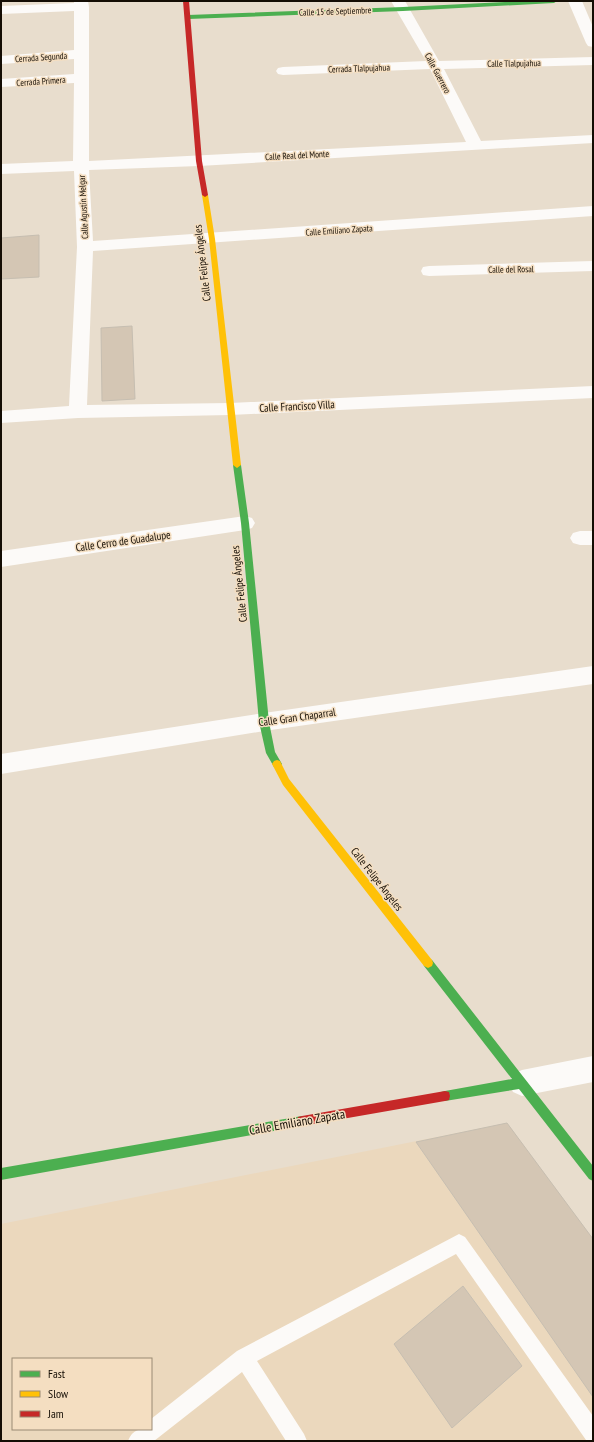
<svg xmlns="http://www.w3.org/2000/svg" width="594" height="1442" font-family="'PT Sans Narrow',sans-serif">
	<rect width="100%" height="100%" fill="#e8ddcd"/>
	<path fill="#ebd8bd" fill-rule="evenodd" d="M507,1123L593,1239V1441H1V1224ZM13,1359H151V1429H13Z"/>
	<path fill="#d4c6b4" stroke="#c6beb1" d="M39,235V277L1,279V238Z
		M132,326L135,399L102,401L101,328Z
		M507,1123L593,1239V1397L416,1142Z
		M463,1286L522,1366L452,1428L394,1344Z"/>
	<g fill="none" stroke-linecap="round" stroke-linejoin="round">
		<path fill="#fcfaf8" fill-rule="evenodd" d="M459,1234L465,1237L593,1416V1441L586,1440L456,1254L257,1361L304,1434L307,1441H286L242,1372L154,1441H128C133,1429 139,1429 151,1429V1419L237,1351Z"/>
		<path fill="#fcfaf8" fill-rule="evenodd" d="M74,1H88L89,7V161L466,142L430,69L283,75L278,74L276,71L278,68L283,67L426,61L391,1H405L439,61L593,57V65L444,69L481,141L593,135V143L199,166L89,170L93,241L593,206V216L93,251L87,405L230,403L593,386V398L230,415L78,418L1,423V411L69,406L77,247L74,171L1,174V164L73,161L74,83L1,87V79L74,74V59L1,64V56L74,50V11L1,14V6L74,3Z
			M568,1H582L593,27V47L588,46L586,43Z
			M593,261V271L429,276L423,275L421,271L423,267L429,266Z
			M245,516L252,518L255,523L252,528L245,530L1,567V551Z
			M580,531H593V545H580L573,543L570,538L573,533Z
			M593,666V684L264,731L1,774V754L264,713Z
			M593,1056V1082L522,1096L513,1092L509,1083L513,1074L522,1070Z"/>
		<path fill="#4caf50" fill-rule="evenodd" d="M523,1H557L554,3L403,11L188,19L185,17L188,15L403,7Z
			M237,462L241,465L249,523L269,722L275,752L282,764L280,767L277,768L274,767L266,753L259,722L241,523L233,465Z
			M428,958L432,960L593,1166V1181L589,1179L519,1089L445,1101L441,1100L440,1096L441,1092L445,1091L512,1079L424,966L423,963L424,960Z
			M302,1116L306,1117L307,1121L306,1125L302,1126L1,1180V1168Z"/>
		<path fill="#ffc107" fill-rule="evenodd" d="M205,193L208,195L215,239L241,465L237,468L233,465L209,239L202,195Z
			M277,760L280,761L289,779L432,960L433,963L432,966L428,968L424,966L283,785L272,764L274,761Z"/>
		<path fill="#c62828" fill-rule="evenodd" d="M183,1H189L202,161L208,195L205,197L202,195L196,161Z
			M445,1091L449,1092L450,1096L449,1100L445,1101L302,1126L298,1125L297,1121L298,1117L302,1116Z"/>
	</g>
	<g text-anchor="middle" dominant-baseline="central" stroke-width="3" stroke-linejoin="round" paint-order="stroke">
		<g font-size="9" fill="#140d04" stroke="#f4dec1">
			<text transform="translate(335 11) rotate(-2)">Calle 15 de Septiembre</text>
			<text transform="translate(41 57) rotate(-4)">Cerrada Segunda</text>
			<text transform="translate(514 63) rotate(-1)">Calle Tlalpujahua</text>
			<text transform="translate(359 68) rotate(-2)">Cerrada Tlalpujahua</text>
			<text transform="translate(438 73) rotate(62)">Calle Guerrero</text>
			<text transform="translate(41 81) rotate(-4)">Cerrada Primera</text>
			<text transform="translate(297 155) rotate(-3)">Calle Real del Monte</text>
			<text transform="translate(83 207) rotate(-93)">Calle Agustín Melgar</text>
			<text transform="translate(339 230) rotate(-4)">Calle Emiliano Zapata</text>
			<text transform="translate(511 269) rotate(-1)">Calle del Rosal</text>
		</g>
		<g font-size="11" fill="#140d04" stroke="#f4dec1">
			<text transform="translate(202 263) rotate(-97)">Calle Felipe Ángeles</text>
			<text transform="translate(297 406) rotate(-3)">Calle Francisco Villa</text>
			<text transform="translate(123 541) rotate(-8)">Calle Cerro de Guadalupe</text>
			<text transform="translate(239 584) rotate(-96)">Calle Felipe Ángeles</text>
			<text transform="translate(297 717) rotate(-8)">Calle Gran Chaparral</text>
			<text transform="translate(377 879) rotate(52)">Calle Felipe Ángeles</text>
		</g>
		<g font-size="13" fill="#140d04" stroke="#f4dec1">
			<text transform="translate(297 1122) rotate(-10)">Calle Emiliano Zapata</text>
		</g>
	</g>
	<rect width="594" height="1442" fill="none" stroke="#140d04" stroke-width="4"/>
	<rect x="12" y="1358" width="140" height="72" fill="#f4dec1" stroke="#9a8a75"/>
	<rect x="20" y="1371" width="20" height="6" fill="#4caf50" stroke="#9a8a75"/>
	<text x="48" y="1378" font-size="12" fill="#140d04">Fast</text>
	<rect x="20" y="1391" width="20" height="6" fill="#ffc107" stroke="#9a8a75"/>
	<text x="48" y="1398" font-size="12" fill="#140d04">Slow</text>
	<rect x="20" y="1411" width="20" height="6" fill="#c62828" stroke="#9a8a75"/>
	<text x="48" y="1418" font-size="12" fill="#140d04">Jam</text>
</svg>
